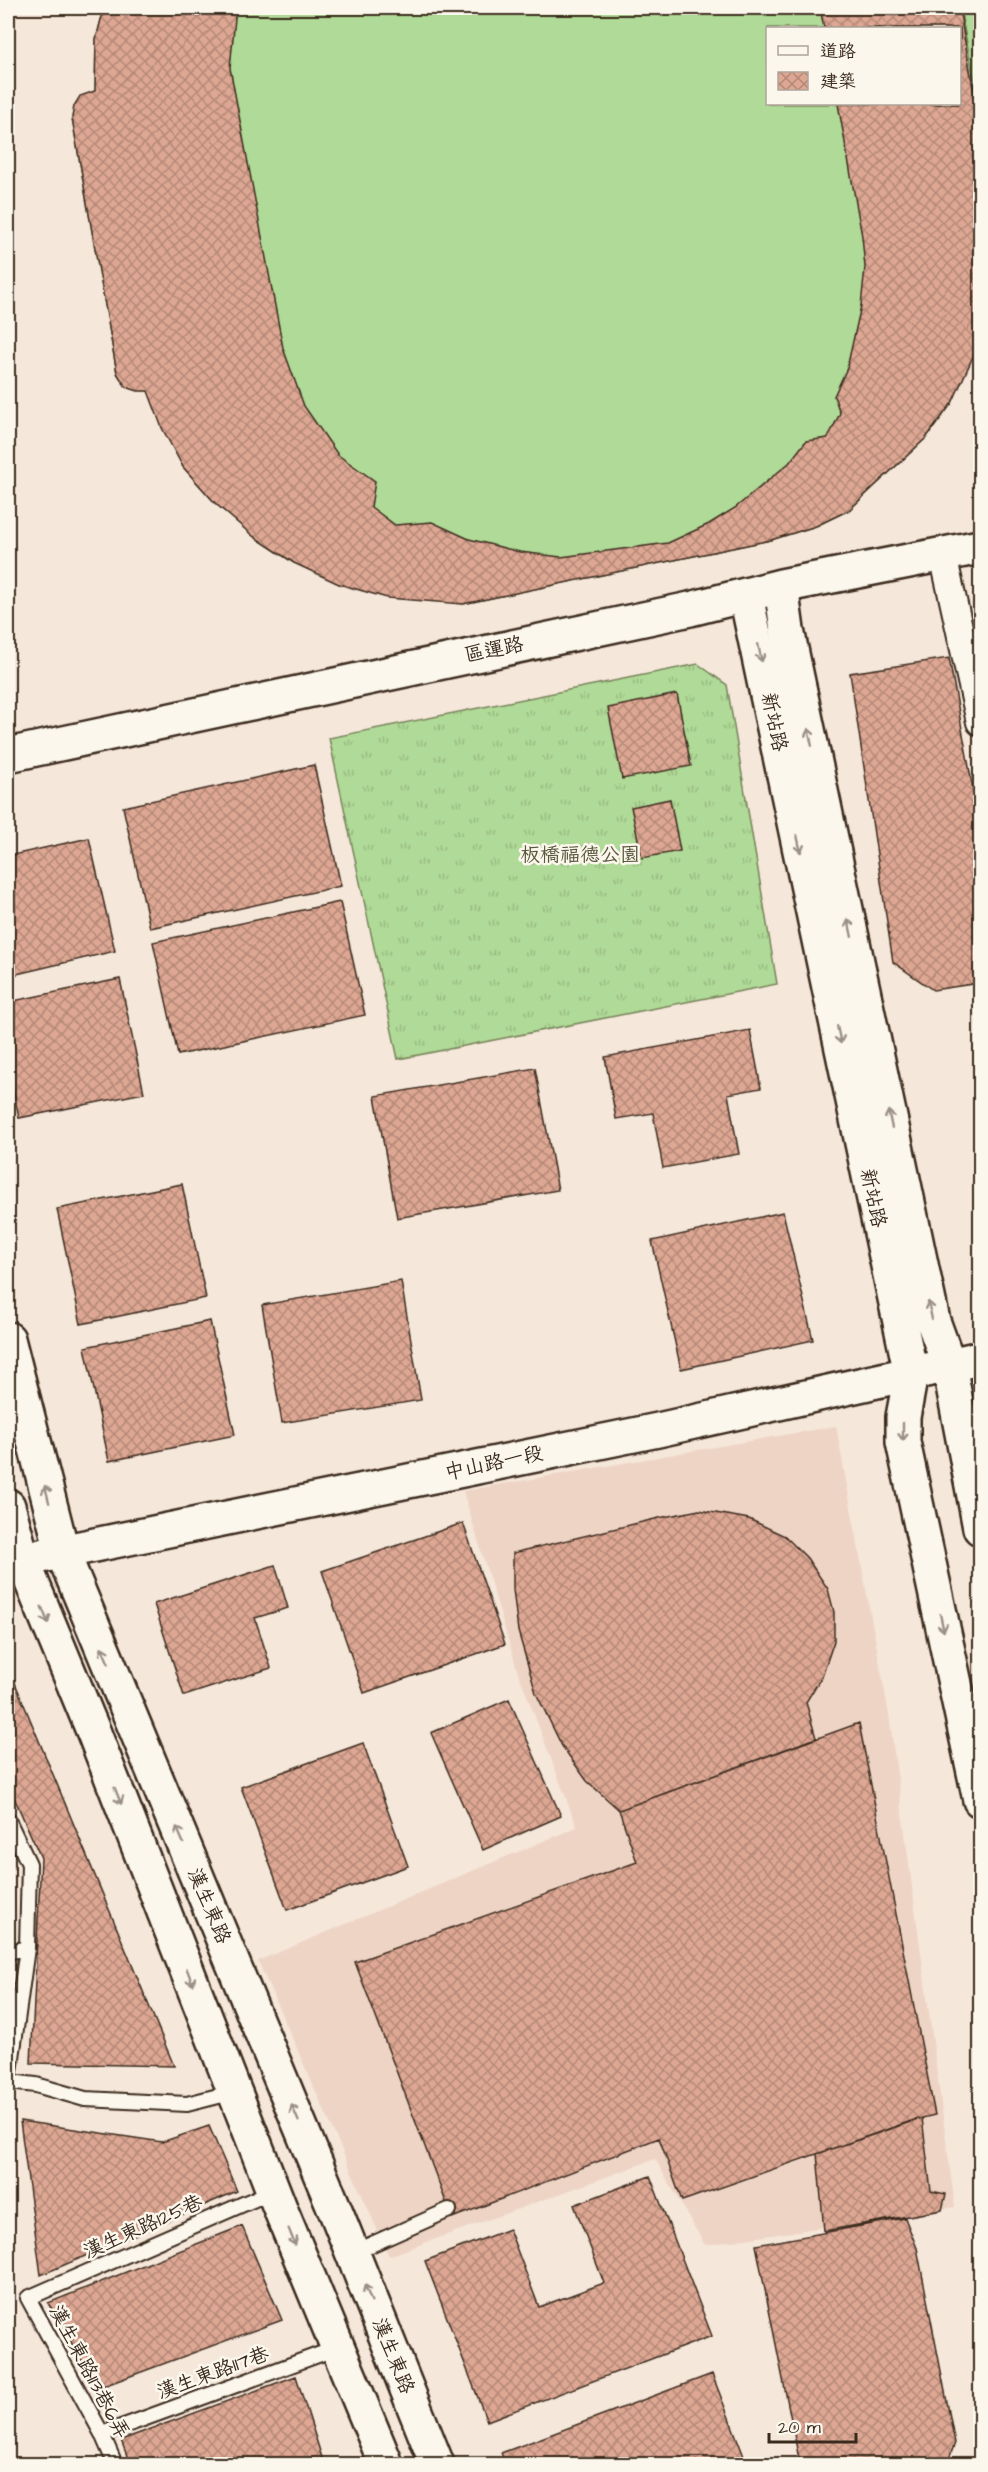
<svg xmlns="http://www.w3.org/2000/svg" width="988" height="2472" font-family="'Architects Daughter','LXGW WenKai TC',sans-serif">
	<defs>
		<pattern id="grass-tufts" width="24" height="20" patternUnits="userSpaceOnUse" patternTransform="scale(1.5)"><rect width="24" height="20" fill="#b0da97"/><path d="M3 7l-1-3M5 7V3M7 7l1-3M15 17l-1-3M17 17v-4M19 17l1-3" fill="none" stroke="#98bb82"/></pattern>
		<pattern id="building-cross-hatch" width="8" height="8" patternUnits="userSpaceOnUse" patternTransform="scale(1.5)"><rect width="8" height="8" fill="#dda793"/><path d="M0 0l8 8M0 8l8-8" fill="none" stroke="#b48877"/></pattern>
	</defs>
	<rect width="100%" height="100%" fill="#f5e7da"/>
	<filter id="ink" filterUnits="userSpaceOnUse"><feTurbulence type="fractalNoise" baseFrequency=".0167" numOctaves="2"/><feDisplacementMap in="SourceGraphic" scale="12" xChannelSelector="R" yChannelSelector="G"/><feConvolveMatrix kernelMatrix="1 2 1 2 8 2 1 2 1" color-interpolation-filters="sRGB"/></filter>
	<g filter="url(#ink)">
		<path fill="#eed4c5" d="M836,1426L889,1715L955,2207L705,2245L655,2159L389,2256L258,1961L577,1827L517,1669L463,1491Z"/>
		<path fill="url(#grass-tufts)" stroke="#76825a" stroke-width="1.5" d="M698,664L727,685L777,984L398,1059L329,738Z"/>
		<path fill="#b0da97" stroke="#76825a" stroke-width="1.5" fill-rule="evenodd" d="M104,8H959L980,126V336L952,403L926,438L849,510L816,526L771,540L463,604L294,563L253,536L216,504L183,467L149,391C132,391 125,387 117,373L72,118C74,101 79,96 95,91L96,39ZM768,28H960V104H768Z
			M960,8H980V109Z"/>
		<path fill="url(#building-cross-hatch)" stroke="#3b2a1e" stroke-width="1.5" d="M104,8H236L230,68L283,348L304,406L338,455L375,481L371,507L395,525L432,522L469,539L520,552L561,557L668,543L709,524L735,508L789,463L806,441L828,438L840,413L834,396L847,368L861,306L865,267L862,236L838,104H960V28H824L820,8H959L980,126V336L976,350L952,403L926,438L849,510L816,526L771,540L463,604L387,598L339,584L294,563L253,536L216,504L183,467L162,428L148,391H138L126,387L117,373L72,118L74,106L80,96L95,91L96,39Z
			M975,620H980V652Z
			M949,658L980,827V981L979,983L933,990L893,962L850,673Z
			M677,694L691,766L622,779L608,708Z
			M314,765L341,886L150,928L123,807Z
			M670,799L680,851L642,858L631,807Z
			M89,838L115,951L8,976V856Z
			M340,902L365,1015L178,1055L153,942Z
			M120,979L144,1093L19,1118L8,1065V1002Z
			M750,1030L761,1088L728,1094L739,1154L663,1168L653,1113L616,1119L605,1057Z
			M535,1068L558,1190L397,1218L375,1096Z
			M182,1184L206,1298L81,1324L57,1209Z
			M783,1212L813,1340L681,1369L652,1241Z
			M401,1281L421,1400L282,1423L262,1305Z
			M210,1321L235,1435L109,1461L85,1347Z
			M699,1510L749,1519L785,1536L807,1558L828,1589L834,1612V1641L822,1676L806,1702L816,1738L619,1810L587,1781L562,1746L536,1693L518,1631L513,1589V1553L659,1518Z
			M463,1523L505,1644L364,1693L322,1571Z
			M275,1565L288,1608L255,1618L271,1668L184,1696L154,1604Z
			M8,1666L174,2066L31,2063L41,1858L8,1784Z
			M509,1699L561,1816L483,1850L431,1733Z
			M859,1723L935,2115L914,2120L682,2201L659,2138L452,2218L355,1962L637,1862L619,1810Z
			M363,1743L408,1866L287,1910L241,1787Z
			M922,2118L931,2191L946,2194L942,2210L824,2231L817,2154Z
			M20,2121L162,2142L209,2126L237,2191L41,2275Z
			M650,2176L712,2336L487,2421L425,2261L509,2229L539,2307L604,2283L574,2205Z
			M905,2218L917,2248L955,2443L947,2464H800L756,2245Z
			M242,2226L282,2320L98,2388L48,2303Z
			M712,2374L747,2464H506L501,2453Z
			M296,2376L324,2464H130L121,2440Z"/>
		<g fill="none" stroke-linecap="round" stroke-linejoin="round">
			<g stroke="#3b2a1e" stroke-width="18">
				<path id="lane" d="M8,1820L29,1864L27,1948L8,2087
					M8,1952L27,1948
					M9,2082L36,2085L85,2099L187,2104L234,2092
					M352,2253L449,2210
					M102,2434L337,2348
					M115,2464L102,2434L28,2298L273,2191"/>
			</g>
			<g stroke="#3b2a1e" stroke-width="30">
				<path id="street" d="M943,555L980,722"/>
			</g>
			<g stroke="#3b2a1e" stroke-width="38">
				<path id="secondary" d="M781,586L787,630L933,1321L949,1365L980,1528
					M746,596L911,1374L903,1417V1442L980,1800
					M8,755L690,609L781,586L980,547
					M8,1339L62,1551L338,2217L437,2464
					M8,1506L23,1561L94,1733L282,2213L386,2464
					M41,1556L658,1430L980,1358"/>
			</g>
			<use href="#lane" stroke="#fbf7ec" stroke-width="14"/>
			<use href="#street" stroke="#fbf7ec" stroke-width="26"/>
			<use href="#secondary" stroke="#fbf7ec" stroke-width="33"/>
		</g>
		<defs><path id="oneway-shaft" d="M-6 0H5M1.5-3L5.5 0L1.5 3" fill="none" stroke-width="1.6" stroke-linecap="round" stroke-linejoin="round" transform="scale(1.5)"/></defs>
		<g stroke="#9b9085">
			<use href="#oneway-shaft" transform="translate(760 653) rotate(78)"/>
			<use href="#oneway-shaft" transform="translate(810 737) rotate(-102)"/>
			<use href="#oneway-shaft" transform="translate(799 844) rotate(78)"/>
			<use href="#oneway-shaft" transform="translate(850 928) rotate(-102)"/>
			<use href="#oneway-shaft" transform="translate(839 1035) rotate(78)"/>
			<use href="#oneway-shaft" transform="translate(890 1119) rotate(-102)"/>
			<use href="#oneway-shaft" transform="translate(930 1310) rotate(-102)"/>
			<use href="#oneway-shaft" transform="translate(903 1432) rotate(90)"/>
			<use href="#oneway-shaft" transform="translate(47 1494) rotate(-104)"/>
			<use href="#oneway-shaft" transform="translate(45 1615) rotate(68)"/>
			<use href="#oneway-shaft" transform="translate(942 1623) rotate(78)"/>
			<use href="#oneway-shaft" transform="translate(105 1655) rotate(-113)"/>
			<use href="#oneway-shaft" transform="translate(118 1796) rotate(68)"/>
			<use href="#oneway-shaft" transform="translate(180 1835) rotate(-113)"/>
			<use href="#oneway-shaft" transform="translate(190 1977) rotate(68)"/>
			<use href="#oneway-shaft" transform="translate(295 2113) rotate(-113)"/>
			<use href="#oneway-shaft" transform="translate(292 2237) rotate(68)"/>
			<use href="#oneway-shaft" transform="translate(368 2293) rotate(-112)"/>
		</g>
	</g>
	<g text-anchor="middle" dominant-baseline="central" stroke-width="5" stroke-linejoin="round" paint-order="stroke">
		<g font-size="20" fill="#3b2a1e" stroke="#fbf7ec">
			<text transform="translate(494 650) rotate(-12)">區運路</text>
			<text transform="translate(774 722) rotate(78)">新站路</text>
			<text transform="translate(873 1198) rotate(78)">新站路</text>
			<text transform="translate(494 1463) rotate(-12)">中山路一段</text>
			<text transform="translate(209 1906) rotate(67)">漢生東路</text>
			<text transform="translate(143 2227) rotate(-24)">漢生東路125巷</text>
			<text transform="translate(393 2356) rotate(68)">漢生東路</text>
			<text transform="translate(89 2372) rotate(62)">漢生東路113巷6弄</text>
			<text transform="translate(213 2373) rotate(-20)">漢生東路117巷</text>
		</g>
		<g font-size="20" fill="#58563c" stroke="#fbf7ec">
			<text x="580" y="855">板橋福德公園</text>
		</g>
	</g>
	<rect width="988" height="2472" fill="none" stroke="#fbf7ec" stroke-width="30"/>
	<rect x="15" y="15" width="958" height="2442" fill="none" stroke="#3b2a1e" stroke-width="2" filter="url(#ink)"/>
	<rect x="766" y="27" width="195" height="78" fill="#fbf7ec" stroke="#aea59a" stroke-width="1.5"/>
	<rect x="778" y="46" width="30" height="9" fill="#fbf7ec" stroke="#aea59a" stroke-width="1.5"/>
	<text x="820" y="57" font-size="18" fill="#3b2a1e">道路</text>
	<rect x="778" y="72" width="30" height="18" fill="url(#building-cross-hatch)" stroke="#aea59a" stroke-width="1.5"/>
	<text x="820" y="87" font-size="18" fill="#3b2a1e">建築</text>
	<path d="M769 2433v9h87v-9" fill="none" stroke="#3b2a1e" stroke-width="3"/>
	<text x="778" y="2433" font-size="18" fill="#3b2a1e" stroke="#fbf7ec" stroke-width="4.5" paint-order="stroke">20 m</text>
</svg>
